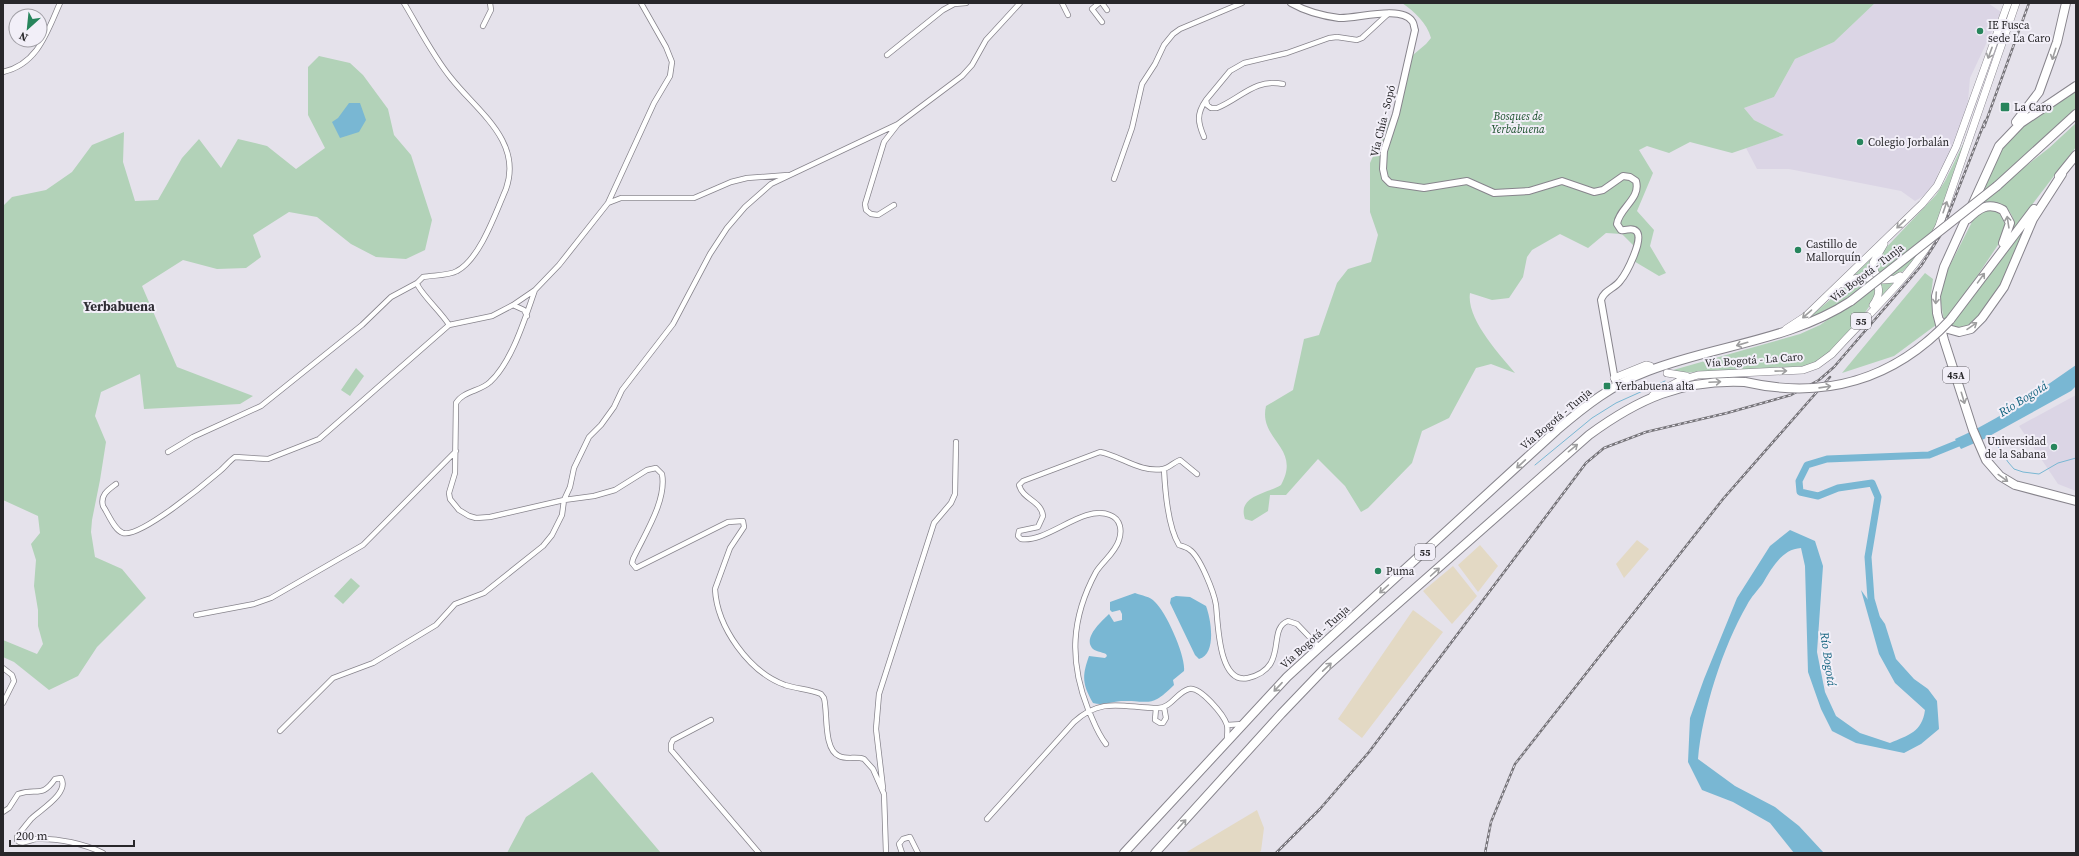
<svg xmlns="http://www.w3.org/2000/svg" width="2079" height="856" font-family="'Source Serif 4',serif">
	<rect width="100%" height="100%" fill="#e5e2eb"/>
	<path fill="#e3d9c4" d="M1637,540L1649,549L1624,578L1616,564Z
		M1480,545L1498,566L1478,592L1458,565Z
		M1453,566L1477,596L1452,624L1423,591Z
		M1413,610L1443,632L1362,738L1338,719Z
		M1257,810L1264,828L1261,851L1258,853H1185Z"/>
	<path fill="#dbd5e5" d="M1875,3H1988L2001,12L1970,78L1968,101L1962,121L1945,163L1939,171L1935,182L1925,195L1915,201L1901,191L1789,169H1757L1746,148L1784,135L1754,120L1744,108L1774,97L1795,59L1834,42Z
		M2076,395V491L2058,484L2019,426Z"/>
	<path fill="#b2d2b8" d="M1402,3H1875L1834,42L1795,59L1774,97L1744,108L1754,120L1784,135L1732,153L1690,142L1669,153L1647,146L1639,150L1653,173L1637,211L1654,230L1650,246L1666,273L1659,276L1632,260L1633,245L1622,234L1606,233L1588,248L1560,234L1532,250L1527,257L1523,277L1509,298L1492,300L1470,293C1466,319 1500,355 1515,373L1491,364L1476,368L1449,418L1422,431L1412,463L1368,508L1361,512L1345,486L1318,459L1286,495H1270L1268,511L1252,521L1245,519C1237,496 1266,494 1281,485C1302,447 1258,440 1266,406L1293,390L1304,339L1319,335L1337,283L1348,269L1371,262L1378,235L1370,212V163L1403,91L1407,60L1426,44L1431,38C1427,23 1414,11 1402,3Z
		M319,56L350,63L363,75L388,109L394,135L411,155L432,220L425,250L406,259L376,257L351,244L317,217L289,212L253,235L261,257L246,268L217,269L183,260L142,286L177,367L253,396L240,404L144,409L140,374L101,392L95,416L106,442L100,480L92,520L91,532L95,557L122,569L146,598L97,647L78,676L49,690L14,662L3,657V640L37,654L43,644L38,626V610L34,586L36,560L31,544L40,533L38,516L3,500V206L12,197L46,190L72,172L92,145L124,132L123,162L135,201L158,200L182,158L199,139L221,168L238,139L267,146L296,169L325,148L308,115V67Z
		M2076,90V108L1999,179L2003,184L2049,148L2076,123V147L2009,235C2011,231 2013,227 2013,223C2015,210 1995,198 1984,203C1980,204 1977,208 1974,210C1984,189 1991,166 2004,146C2020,122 2052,106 2076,90Z
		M1969,132C1952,179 1938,249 1894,278L1878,273L1876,261L1881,253L1936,195L1945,181Z
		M1986,209L1999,211L2007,221L2006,233L1961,300L1944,321L1940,297L1946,273L1975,216Z
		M2028,218L2005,279L1974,324L1966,329L1948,326Z
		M1874,256L1871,260L1883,283L1894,282L1880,298L1868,275L1858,274L1853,276Z
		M1925,273L1933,279L1931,295L1936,325L1894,356L1842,373Z
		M1859,278L1870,281L1830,310L1806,320L1851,282Z
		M1875,287V298L1864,314L1829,353L1819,361L1799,368L1678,373L1666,372L1800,334L1820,325Z
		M356,368L364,376L350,396L341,390Z
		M351,578L360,586L343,604L334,596Z
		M592,772L661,853H507L526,817Z"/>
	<path fill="#79b7d3" d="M349,103H360L366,120L359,132L340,138L332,122L338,118Z
		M2076,365V386L2071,391L1984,439L1961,449L1955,439C1999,420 2037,392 2076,365Z
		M1790,530L1815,541L1823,566L1817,652L1825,692L1836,716L1860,733L1890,743C1909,735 1922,732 1925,710L1895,683L1879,654L1861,590L1885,624L1896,659L1914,679L1928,689L1937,701L1939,729L1921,744L1904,753L1856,743L1832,731L1821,709L1808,672L1805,566L1801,548C1782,549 1772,568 1763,583C1758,590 1751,597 1747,605C1723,646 1702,712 1698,759L1735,786L1775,807L1799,826L1824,853H1794L1770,823L1733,802L1702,790L1688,762L1690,718L1704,679L1737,598L1770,546Z
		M1135,593C1142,596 1150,596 1155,602C1166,612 1186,656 1184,671L1173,680L1174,685C1150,709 1150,700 1121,701C1111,702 1102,706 1093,703C1082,684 1082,676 1089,656L1105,658L1107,656L1106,654C1102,652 1094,651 1092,648C1083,637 1103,620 1109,614L1114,622L1122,620V614L1120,610L1112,612L1110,610V602Z
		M1176,596L1190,597L1206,606C1211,619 1217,654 1199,659L1195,655L1170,603L1171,598Z"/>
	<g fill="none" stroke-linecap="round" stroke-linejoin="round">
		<path stroke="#79b7d3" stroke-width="1" d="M1991,436L2008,462L2014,469L2023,472L2039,474L2058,463L2076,458
			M1535,465L1592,418L1616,403L1665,381"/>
		<path stroke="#79b7d3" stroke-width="7" d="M1876,616L1871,599L1868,557L1878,497L1872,483L1838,488L1818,496L1800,492L1799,481L1807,465L1827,459L1929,455L1966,440"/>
		<g stroke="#87848c" stroke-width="6">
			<path id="street" d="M404,3C419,28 433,56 451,78C477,111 523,141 506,189C496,212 480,259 457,271C448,276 433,275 423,277L417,283C418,291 443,314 449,325
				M1062,3L1068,15
				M1099,3L1092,9L1102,22
				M1102,3L1107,10
				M483,26L491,10L490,3
				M887,55L943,10L954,4L966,3
				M3,72C38,64 47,32 60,3
				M1283,84C1255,78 1240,99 1217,108H1211L1207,105L1206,100L1230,71L1244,63L1287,53L1329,38L1337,37L1357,40L1362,38L1389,13
				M1204,137C1198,123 1196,114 1206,100
				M1114,179L1132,128L1142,84L1155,64L1164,45L1173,34L1180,29L1242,3
				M608,203L621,198H694L731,182L747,178L788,175
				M894,205L878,215L871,214L866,210L865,204L884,142L898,124
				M535,290C525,318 512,362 490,382C481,391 463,391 456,403L455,473L449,493L450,499L459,510L469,516L476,518L490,517L564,500L594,496L615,490L647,470L656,468L662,474C667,501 644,535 633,559L632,563L636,568L728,522L743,521L744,527L730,548L715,589C717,627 749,672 785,685C797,689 810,689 821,694L824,698C828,713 823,749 839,756C847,760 856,756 864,759L873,769L884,794L886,853
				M513,305L524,310L527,316
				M168,452L193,437L261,406L362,325L391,297L417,283
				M1164,469C1165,490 1168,527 1179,545C1182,546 1187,547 1190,550C1200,557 1214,592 1216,605C1218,621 1218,685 1248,678C1290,668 1266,629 1288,621L1297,624L1319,647
				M116,484C108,490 100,495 103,506C108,513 114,530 123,533C140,538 205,484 220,471C225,467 229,461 235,457L268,459L319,439L449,325L492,316L513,305L535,290L559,265L608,203L654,103L670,76L672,62L666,47L641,3
				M196,615L254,604L271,598L363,545L456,451
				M3,668L12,675L14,681L3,703
				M1156,708L1155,720L1160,723H1163L1166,718L1164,707
				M711,720L673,740L671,744V750L759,853
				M1227,725L1243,724
				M280,731L333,678L373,663L436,625L455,604L484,593L543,546L552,535L562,515L564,500L570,487L574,468L589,437L601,425L614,407L622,390L673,324L710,254L727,228L745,207L771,184L898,124L962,76L972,65L986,40L1020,3
				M1106,744C1097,733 1094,722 1088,709C1069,661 1071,618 1096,572C1103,561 1115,553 1119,540C1122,531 1121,519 1110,515C1083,504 1048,543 1021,539L1018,536L1019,531L1038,527L1043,516C1041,500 1023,500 1019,485L1023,481L1100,452C1121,456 1140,473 1163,469C1169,468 1174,462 1180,460L1197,474
				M883,788L876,729L879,694L934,523L951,503L955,494L956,442
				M3,812L9,808L18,794C37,787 41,799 55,779L61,778C70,793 40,810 31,819C26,825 21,831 17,837V840C22,846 31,839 37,839C58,838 85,844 103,853
				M987,819L1074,722C1102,696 1125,708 1158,708C1171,708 1177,692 1189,689C1200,686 1224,715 1227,725C1228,729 1227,736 1227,740
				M902,853L899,844L903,839L910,837L918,853"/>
		</g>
		<g stroke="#87848c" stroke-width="8">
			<path id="secondary" d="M1291,3C1305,11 1324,16 1339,18C1356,19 1401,5 1412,21C1414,23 1414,28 1415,30L1396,114L1384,151L1383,169L1385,178L1390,183L1424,188L1467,181L1494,193L1529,191L1562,181L1594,192L1603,190L1623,176L1630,177L1636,181C1641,199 1619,208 1617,224L1621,230C1626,231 1632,227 1636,231C1645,238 1626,274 1620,281C1614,289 1604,290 1601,300L1616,386"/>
		</g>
		<g stroke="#87848c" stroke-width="8">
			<path id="primary" d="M1884,244L1873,263L1875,273L1883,280L1895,279L1900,276
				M1843,284C1865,270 1890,281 1873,305
				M1786,329L1806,316L1922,204L1937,186L1956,147L2008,3
				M1667,373L1686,376
				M1614,378L1646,365L1650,366
				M1653,395L1681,380L1698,375L1803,370L1817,365L1832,354C1866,316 1917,271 1939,226L2016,3"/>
		</g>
		<g stroke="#87848c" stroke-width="10">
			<path id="highway" d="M2076,86L2021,123L1999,146L1944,267L1936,296L1937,313L1944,340L1973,430L1986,460L2000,476L2015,485L2076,501
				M2016,122L2039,92L2057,42L2066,3
				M2059,176L2076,155
				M1997,186L2076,114
				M1968,219C1979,208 1988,202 2003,210L2010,223L2003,243
				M1950,320L2034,209
				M1940,321L1948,329L1959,332L1971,329L1982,318L2004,287L2033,219L2062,174
				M1124,853L1287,677L1557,430C1585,406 1613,384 1648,371C1715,345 1790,341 1851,301
				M1155,853L1281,714L1327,666L1589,435C1638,399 1682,379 1745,382"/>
		</g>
		<use href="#street" stroke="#fff" stroke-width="4.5"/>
		<use href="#secondary" stroke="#fff" stroke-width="6"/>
		<use href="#primary" stroke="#fff" stroke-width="7"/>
		<use href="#highway" stroke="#fff" stroke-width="8"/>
		<g stroke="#767479" stroke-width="2.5">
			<path id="rail" d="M1984,127L2029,3
				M1276,853L1320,809L1369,752L1586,463L1604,448L1646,432L1727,413L1791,395L1819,380L1834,367L1921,266L1940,236L1985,121
				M1485,853L1491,822L1515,764L1723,499L1830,377"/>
		</g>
		<use href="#rail" stroke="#f2eff8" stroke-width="1" stroke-dasharray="3" stroke-linecap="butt"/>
		<g stroke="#87848c" stroke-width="10" stroke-linecap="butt">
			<path id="highway-bridge" d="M1851,301L1997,186
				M1745,382C1824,400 1894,380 1950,320"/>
		</g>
		<use href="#highway-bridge" stroke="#fff" stroke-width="8"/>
	</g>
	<defs><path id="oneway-shaft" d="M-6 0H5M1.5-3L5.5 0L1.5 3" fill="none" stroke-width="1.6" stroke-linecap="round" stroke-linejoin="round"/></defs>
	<g stroke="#9e9e9f">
		<use href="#oneway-shaft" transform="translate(1990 53) rotate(110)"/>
		<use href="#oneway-shaft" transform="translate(2054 54) rotate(108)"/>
		<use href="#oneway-shaft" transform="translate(1945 207) rotate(-71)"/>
		<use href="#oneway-shaft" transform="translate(2008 222) rotate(-99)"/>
		<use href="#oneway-shaft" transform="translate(1901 224) rotate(136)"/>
		<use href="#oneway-shaft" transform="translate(1981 278) rotate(-54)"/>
		<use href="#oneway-shaft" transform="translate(1936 298) rotate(93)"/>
		<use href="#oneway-shaft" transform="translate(1807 314) rotate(139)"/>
		<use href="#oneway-shaft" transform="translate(1972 326) rotate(-35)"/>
		<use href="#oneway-shaft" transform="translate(1742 344) rotate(164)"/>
		<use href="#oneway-shaft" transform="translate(1781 371) rotate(-1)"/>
		<use href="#oneway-shaft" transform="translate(1715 382) rotate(-3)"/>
		<use href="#oneway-shaft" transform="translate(1825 387) rotate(-8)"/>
		<use href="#oneway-shaft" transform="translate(1963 398) rotate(73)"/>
		<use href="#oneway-shaft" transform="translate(1573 448) rotate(-39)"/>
		<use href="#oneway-shaft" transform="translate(1521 464) rotate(137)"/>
		<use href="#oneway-shaft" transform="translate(2003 478) rotate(36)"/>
		<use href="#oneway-shaft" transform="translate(1435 572) rotate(-42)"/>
		<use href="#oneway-shaft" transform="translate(1384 589) rotate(138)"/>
		<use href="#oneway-shaft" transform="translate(1327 667) rotate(-43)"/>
		<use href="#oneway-shaft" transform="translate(1278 687) rotate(133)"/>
		<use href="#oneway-shaft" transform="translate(1182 824) rotate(-48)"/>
	</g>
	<g fill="#27855c" stroke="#f2eff8" stroke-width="1.5">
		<circle cx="1980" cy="31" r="4"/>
		<rect x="2000" y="102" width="10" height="10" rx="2"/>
		<circle cx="1860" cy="142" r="4"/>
		<circle cx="1798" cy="250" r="4"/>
		<rect x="1603" y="382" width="8" height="8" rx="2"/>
		<circle cx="2054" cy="447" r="4"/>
		<circle cx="1378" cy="571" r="4"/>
	</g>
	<g text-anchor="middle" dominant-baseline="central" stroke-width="4" stroke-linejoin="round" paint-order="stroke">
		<g fill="#f2eff8" stroke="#656368" stroke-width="1">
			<rect x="1851" y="313" width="20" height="16" rx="3"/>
			<rect x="1943" y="367" width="26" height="16" rx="3"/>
			<rect x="1415" y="544" width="20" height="16" rx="3"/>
		</g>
		<g font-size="10" font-weight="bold" fill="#28272a">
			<text x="1861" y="321">55</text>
			<text x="1956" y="375">45A</text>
			<text x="1425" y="552">55</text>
		</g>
		<g font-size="11" fill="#28272a" stroke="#f2eff8" text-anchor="start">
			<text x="1988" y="25">IE Fusca<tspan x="1988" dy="13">sede La Caro</tspan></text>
			<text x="2014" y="107">La Caro</text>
			<text x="1868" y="142">Colegio Jorbalán</text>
			<text x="1806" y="244">Castillo de<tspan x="1806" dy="13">Mallorquín</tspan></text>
			<text x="1615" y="386">Yerbabuena alta</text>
			<text x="2046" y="441" text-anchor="end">Universidad<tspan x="2046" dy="13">de la Sabana</tspan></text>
			<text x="1386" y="571">Puma</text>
		</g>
		<g font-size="11" font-style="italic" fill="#184e29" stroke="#f2eff8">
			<text x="1518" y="116">Bosques de<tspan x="1518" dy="13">Yerbabuena</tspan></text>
		</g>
		<g font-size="11" fill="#28272a" stroke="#f2eff8">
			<text transform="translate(1383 121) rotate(-76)">Vía Chía - Sopó</text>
			<text transform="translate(1867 273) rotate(-37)">Vía Bogotá - Tunja</text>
			<text transform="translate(1754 360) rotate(-4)">Vía Bogotá - La Caro</text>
			<text transform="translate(1556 419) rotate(-40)">Vía Bogotá - Tunja</text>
			<text transform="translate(1315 637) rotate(-42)">Vía Bogotá - Tunja</text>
		</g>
		<g font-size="12" font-style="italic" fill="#0c5f7b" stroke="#f2eff8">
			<text transform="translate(2023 399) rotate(-32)">Río Bogotá</text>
			<text transform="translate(1828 659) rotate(82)">Río Bogotá</text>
		</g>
		<g font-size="13" font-weight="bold" fill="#2f2d34" stroke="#f2eff8">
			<text x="119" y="306">Yerbabuena</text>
		</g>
	</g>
	<rect width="2079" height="856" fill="none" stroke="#28272a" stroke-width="8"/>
	<g transform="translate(28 28) rotate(207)"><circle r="19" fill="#f2eff8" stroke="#a19fa6"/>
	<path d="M0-3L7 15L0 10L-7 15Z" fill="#27855c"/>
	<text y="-6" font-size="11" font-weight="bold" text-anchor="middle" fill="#28272a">N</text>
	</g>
	<path d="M10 840v6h124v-6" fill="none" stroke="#28272a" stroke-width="2"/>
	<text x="16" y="840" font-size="12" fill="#28272a" stroke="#f2eff8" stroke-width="3" paint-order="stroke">200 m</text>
</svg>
